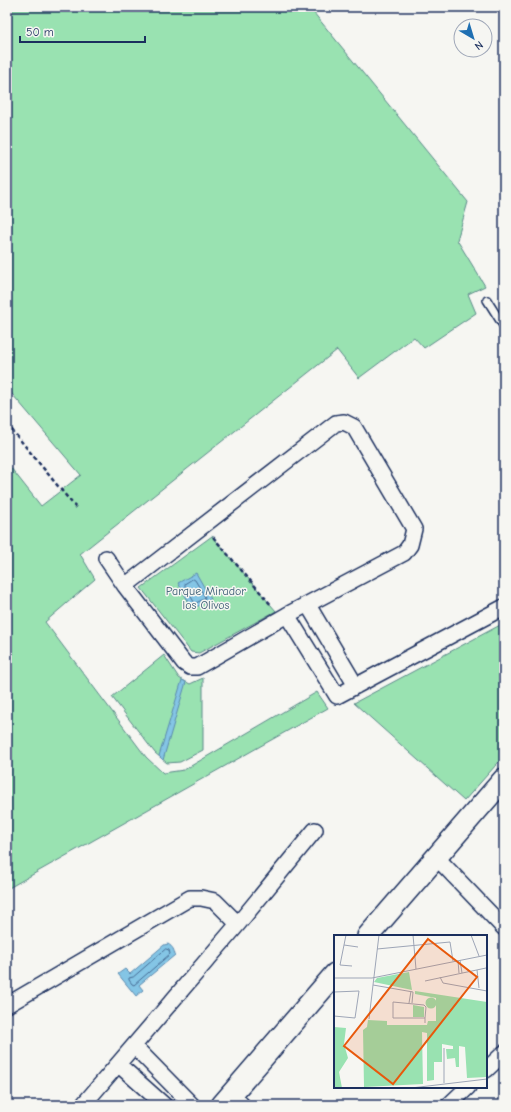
<svg xmlns="http://www.w3.org/2000/svg" width="511" height="1112" font-family="'Comic Neue',sans-serif">
	<rect width="100%" height="100%" fill="#f6f6f2"/>
	<filter id="ink" filterUnits="userSpaceOnUse"><feTurbulence type="fractalNoise" baseFrequency=".025" numOctaves="2"/><feDisplacementMap in="SourceGraphic" scale="8" xChannelSelector="R" yChannelSelector="G"/><feConvolveMatrix kernelMatrix="1 2 1 2 8 2 1 2 1" color-interpolation-filters="sRGB"/></filter>
	<g filter="url(#ink)">
		<path fill="#99e2b1" stroke="#5a8888" d="M7,7H309L468,202L457,240L485,286L468,294L476,313L424,348L414,337L359,378L337,350L80,554L95,579L45,622L146,757L163,773L184,770L317,692L328,708L7,889V463L41,506L81,475L7,388Z
			M212,536L276,611L199,653L191,652L141,588Z
			M504,623V756L464,801L354,703Z
			M164,655L179,678L190,684L203,678V750L180,762L167,763L155,753L112,697Z"/>
		<path fill="#84c5e5" stroke="#5a89af" d="M196,573L211,599L193,609L178,583Z
			M182,680L186,682L163,760L159,756Z
			M168,944C173,947 174,950 175,955L139,985L143,990L136,996L118,974L125,969L130,974L164,945Z"/>
		<g fill="none" stroke-linecap="round" stroke-linejoin="round">
			<path stroke="#456b94" stroke-width="1" d="M193,579L195,580L205,597L204,599L196,603L194,602L185,586V584Z
				M166,949L169,950L170,954L134,985L132,984L129,980V978L133,977Z"/>
			<g stroke="#1b2f5e" stroke-width="10">
				<path id="lane" d="M487,300L504,327"/>
			</g>
			<g stroke="#1b2f5e" stroke-width="18">
				<path id="street" d="M106,558L125,586L184,663L190,667H197L287,615L404,553L410,545L414,529L354,427L344,422L336,423L125,586
					M308,605L356,686
					M287,615L337,696L504,607
					M436,857L504,928
					M7,1005L190,898H201L215,901L238,924
					M134,1046L192,1105
					M118,1064L164,1105
					M486,1070L504,1053
					M232,1094L242,1105
					M83,1105L238,924L315,830
					M449,1105L468,1087"/>
			</g>
			<g stroke="#1b2f5e" stroke-width="24">
				<path id="secondary" d="M368,936L504,779
					M222,1105L335,974"/>
			</g>
			<path stroke="#1b2f5e" stroke-width="2.5" stroke-dasharray="4 3" stroke-linecap="butt" d="M7,424L76,508
				M213,537L272,606"/>
			<use href="#lane" stroke="#f6f6f2" stroke-width="7"/>
			<use href="#street" stroke="#f6f6f2" stroke-width="15"/>
			<use href="#secondary" stroke="#f6f6f2" stroke-width="21"/>
		</g>
	</g>
	<g text-anchor="middle" dominant-baseline="central" stroke-width="3" stroke-linejoin="round" paint-order="stroke">
		<g font-size="12" fill="#3a5c73" stroke="#f6f6f2">
			<text x="206" y="591">Parque Mirador<tspan x="206" dy="14">los Olivos</tspan></text>
		</g>
	</g>
	<g transform="translate(334 935)">
		<rect width="153" height="153" fill="#f6f6f2"/>
		<path d="M75,37L78,55L40,47L43,43ZM81,56L153,67V142L133,143L131,112L125,111V132H122L121,123L113,124L112,114H119V111L108,109V127H100V145L93,146V98L88,97L89,149L30,152L29,95L33,92L34,85L53,86V90H93L94,86H102V63L81,59ZM91.5 68a5.5 5.5 0 1 1 11 0a5.5 5.5 0 1 1-11 0ZM79,70L90,72V82H79ZM0,92L12,93L10,109L14,123L5,137L8,153H0Z" fill="#99e2b1"/>
		<path fill="none" stroke="#9ea6b7" stroke-width="1" d="M12,0L6,30L18,31M45,0L39,50L79,57L78,68M79,0L82,34M137,0L145,21M10,10L24,12M43,14L116,7L119,26M126,25L128,38M124,26L125,38M143,35L145,53M106,42L109,48L153,56M0,43H38L153,20M91,46L152,33M0,57L25,56L21,83L0,81M75,68L77,56M35,84L39,50M91,88V83L92,72L90,70L59,67V83H91M110,148V113M77,153L153,144"/>
		<path fill="#e8590c" fill-opacity="0.15" stroke="#e8590c" stroke-width="2" d="M94,4L143,42L59,149L10,111Z"/>
		<rect width="153" height="153" fill="none" stroke="#1b2f5e" stroke-width="2"/>
	</g>
	<rect width="511" height="1112" fill="none" stroke="#f6f6f2" stroke-width="24"/>
	<rect x="12" y="12" width="487" height="1088" fill="none" stroke="#1b2f5e" stroke-width="1.5" filter="url(#ink)"/>
	<g transform="translate(473 38) rotate(142)"><circle r="19" fill="#f6f6f2" stroke="#9ea6b7"/>
	<path d="M0-3L7 15L0 10L-7 15Z" fill="#1f6fb2"/>
	<text y="-6" font-size="11" font-weight="bold" text-anchor="middle" fill="#1b2f5e">N</text>
	</g>
	<path d="M20 36v6h125v-6" fill="none" stroke="#1b2f5e" stroke-width="2"/>
	<text x="26" y="36" font-size="12" fill="#1b2f5e" stroke="#f6f6f2" stroke-width="3" paint-order="stroke">50 m</text>
</svg>
